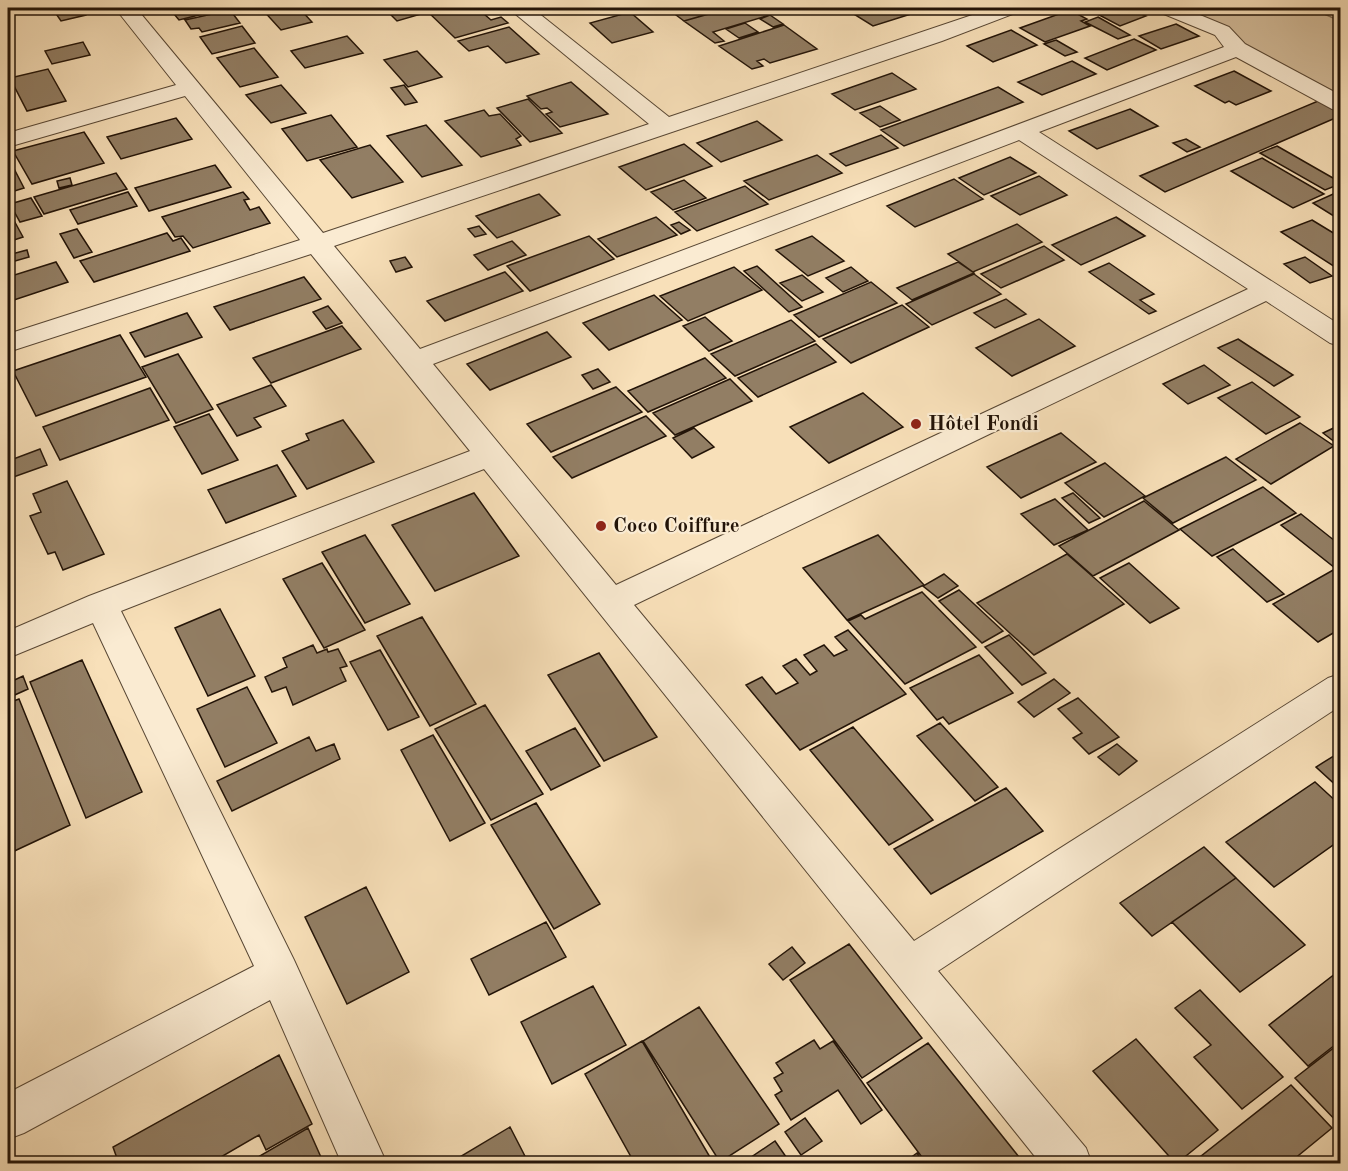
<svg xmlns="http://www.w3.org/2000/svg" width="1348" height="1171" font-family="'Old Standard TT',serif">
	<rect width="100%" height="100%" fill="#f8e0b9"/>
	<filter id="stains"><feTurbulence type="fractalNoise" baseFrequency=".00333" numOctaves="4"/><feColorMatrix values="0 0 0 0 .2 0 0 0 0 .09 0 0 0 0 .02 0 0 0 .5 -.17"/></filter>
	<radialGradient id="worn" r=".72"><stop offset=".6" stop-color="#630" stop-opacity="0"/><stop offset="1" stop-color="#630" stop-opacity=".3"/></radialGradient>
	<path fill="#d4bd9b" stroke="#7c6852" stroke-width="1.5" d="M1173,8H1311L1340,21V96Z"/>
	<path fill="#927e64" stroke="#231408" stroke-width="1.5" d="M52,8H87L88,9L86,15L61,21Z
		M169,8H207L211,12L179,20Z
		M212,8H252L254,10L237,14L232,8L216,13Z
		M261,8H299L312,22L281,30Z
		M401,8H423L428,12L397,21L387,11Z
		M445,8H477L491,20L501,17L508,23L455,38L428,12Z
		M673,8H729L684,21L668,9Z
		M730,8H759L770,15L713,32L724,41L715,43L684,21Z
		M844,8H930L873,26Z
		M1086,8H1129L1146,16L1120,26Z
		M230,10L240,23L202,32L199,28L191,29L185,20Z
		M1070,10L1087,19L1081,21L1090,26L1045,42L1020,28Z
		M630,12L653,32L612,43L590,23Z
		M770,15L783,24L773,27L760,19Z
		M1098,17L1130,35L1118,39L1085,22Z
		M745,23L758,32L739,38L726,29Z
		M1176,24L1199,36L1161,49L1139,36Z
		M784,25L817,49L770,63L764,59L757,61L763,66L752,69L719,46Z
		M242,26L255,43L212,54L200,37Z
		M509,27L539,54L506,63L488,46L469,51L458,41Z
		M1011,30L1037,45L993,62L967,46Z
		M347,36L363,53L305,68L291,51Z
		M1134,39L1156,50L1107,70L1085,58Z
		M1056,40L1077,52L1065,56L1044,44Z
		M83,42L90,55L52,64L45,51Z
		M254,48L278,77L240,87L217,58Z
		M417,51L442,77L408,87L384,60Z
		M1072,61L1096,74L1042,95L1018,82Z
		M48,69L66,101L27,111L10,78Z
		M1234,71L1271,91L1236,105L1229,101L1225,103L1195,86Z
		M892,73L916,89L855,110L832,94Z
		M571,82L608,114L560,127L546,114L552,112L547,108L541,109L527,96Z
		M281,85L306,113L271,123L246,95Z
		M404,85L417,102L405,105L391,88Z
		M998,87L1023,102L904,146L881,130Z
		M528,99L562,133L530,142L497,108Z
		M1318,101L1340,113V116L1165,192L1140,176Z
		M880,106L900,120L880,127L860,113Z
		M1130,109L1158,126L1097,149L1069,131Z
		M484,110L489,116L500,114L521,136L516,139L521,145L481,157L445,121Z
		M331,115L357,147L307,161L282,129Z
		M176,118L192,139L121,159L107,137Z
		M757,121L782,140L721,162L697,143Z
		M426,125L462,165L422,177L387,136Z
		M84,132L104,163L32,184L13,151Z
		M881,135L898,148L846,166L830,154Z
		M1186,139L1200,147L1187,152L1173,143Z
		M684,144L712,166L646,190L619,167Z
		M370,145L403,182L352,198L320,160Z
		M1277,146L1340,182V184L1325,190L1260,153Z
		M817,155L842,173L769,200L744,181Z
		M8,157L24,188L8,193Z
		M1010,157L1036,173L984,195L959,178Z
		M1262,158L1324,194L1293,208L1231,171Z
		M215,165L231,187L149,211L135,188Z
		M116,173L127,189L44,214L34,197Z
		M1039,176L1067,195L1020,215L991,196Z
		M70,178L72,185L59,188L57,181Z
		M954,179L983,199L915,227L887,206Z
		M684,180L706,198L673,210L651,192Z
		M745,186L768,204L697,231L675,212Z
		M1340,191V220L1313,203Z
		M128,192L137,206L78,224L70,210Z
		M243,192L249,199L244,200L250,210L259,207L270,223L193,248L183,236L175,237L162,217Z
		M539,194L560,215L497,238L476,216Z
		M31,198L42,216L20,222L10,204Z
		M11,215L23,237L8,242V216Z
		M656,217L677,235L617,257L598,239Z
		M1116,217L1145,236L1081,265L1052,245Z
		M1312,220L1340,237V268L1338,269L1281,232Z
		M679,222L690,230L681,234L671,225Z
		M1017,224L1042,242L973,272L948,254Z
		M479,226L486,234L475,237L468,229Z
		M77,229L92,252L74,258L60,234Z
		M167,233L173,241L181,238L190,251L94,282L80,261Z
		M589,236L614,259L530,291L507,266Z
		M812,236L844,261L808,276L776,250Z
		M512,241L526,255L488,270L474,255Z
		M1044,246L1064,260L1001,288L981,274Z
		M27,250L29,257L8,263V255Z
		M405,257L412,267L396,272L390,261Z
		M1305,257L1332,276L1310,283L1284,264Z
		M56,262L68,282L8,302V277Z
		M958,262L974,273L912,300L897,288Z
		M1109,263L1154,294L1140,300L1156,311L1149,314L1089,272Z
		M757,266L802,307L789,312L744,271Z
		M734,267L762,290L688,321L660,296Z
		M851,267L868,281L843,292L826,278Z
		M505,272L523,291L445,321L427,301Z
		M974,274L1001,294L932,325L906,304Z
		M802,275L823,292L802,301L780,283Z
		M304,277L321,299L230,330L214,307Z
		M871,282L897,303L819,337L794,315Z
		M654,295L682,320L609,350L583,323Z
		M1006,299L1026,314L995,328L974,313Z
		M902,305L929,327L851,363L823,339Z
		M328,306L342,323L326,329L313,312Z
		M187,313L202,337L145,357L130,333Z
		M705,317L732,341L709,351L683,326Z
		M1039,319L1075,346L1012,376L976,348Z
		M791,320L815,341L735,376L711,354Z
		M342,326L361,349L271,383L253,358Z
		M547,332L571,357L490,390L467,364Z
		M120,335L146,377L36,416L13,371Z
		M1238,339L1293,375L1274,386L1218,348Z
		M816,344L836,362L758,397L738,378Z
		M178,354L213,409L176,423L142,367Z
		M705,358L726,378L648,412L628,391Z
		M1204,365L1230,385L1188,404L1163,384Z
		M598,369L610,382L593,389L582,375Z
		M730,379L752,401L675,435L653,413Z
		M1252,382L1300,417L1266,434L1218,398Z
		M271,385L286,406L254,418L261,427L237,436L217,405Z
		M616,387L642,412L551,452L527,424Z
		M150,388L169,420L60,460L43,427Z
		M863,393L903,427L829,463L790,427Z
		M209,414L238,460L202,474L174,427Z
		M646,416L666,436L572,478L553,457Z
		M343,420L374,462L307,489L282,451L309,440L306,434Z
		M1300,423L1334,446L1271,484L1236,459Z
		M1340,425V446L1323,433Z
		M694,428L714,447L692,458L673,438Z
		M1061,433L1096,462L1021,498L987,467Z
		M40,449L47,465L8,479V461Z
		M1226,457L1256,480L1173,523L1143,498Z
		M1105,463L1145,496L1104,517L1065,483Z
		M277,465L296,496L226,523L208,490Z
		M67,481L104,554L63,570L55,552L48,554L30,516L41,512L33,494Z
		M1263,487L1296,513L1212,556L1180,529Z
		M474,493L519,556L435,591L392,525Z
		M1073,493L1100,518L1089,523L1062,498Z
		M1055,499L1088,530L1054,545L1021,514Z
		M1144,501L1179,530L1093,576L1059,546Z
		M1301,514L1340,545V572L1281,525Z
		M365,535L410,604L365,623L322,552Z
		M878,535L924,585L847,620L803,568Z
		M1233,549L1284,594L1267,602L1217,557Z
		M1067,554L1124,604L1034,655L977,603Z
		M322,563L365,630L324,648L283,579Z
		M1129,563L1179,608L1150,623L1100,578Z
		M1335,569L1340,573V629L1318,642L1273,604Z
		M944,574L958,586L938,598L923,586Z
		M959,590L1003,631L982,643L939,601Z
		M922,592L976,647L905,684L848,621L861,615L865,619Z
		M220,609L255,676L208,696L175,628Z
		M422,617L476,704L430,726L377,636Z
		M848,630L906,694L800,750L746,685L762,677L776,694L798,683L783,666L796,659L810,675L817,671L804,655L824,645L834,656L847,650L835,637Z
		M1009,635L1046,673L1022,685L985,647Z
		M313,645L317,653L327,649L328,652L338,649L347,666L340,668L346,681L293,705L286,687L272,692L265,677L287,667L283,658Z
		M380,650L419,717L388,730L350,662Z
		M599,653L657,737L604,761L548,675Z
		M979,655L1013,693L949,724L943,717L937,720L910,688Z
		M82,660L142,792L86,818L30,682Z
		M23,676L28,689L8,698V683Z
		M1054,679L1070,693L1034,717L1018,702Z
		M247,687L277,743L225,767L197,709Z
		M1078,698L1119,737L1089,754L1073,738L1082,733L1058,709Z
		M19,699L70,825L8,854V703Z
		M485,705L543,794L491,820L435,729Z
		M940,723L998,787L975,801L917,736Z
		M853,727L933,820L889,845L810,750Z
		M575,728L600,766L551,790L526,751Z
		M433,735L485,823L450,841L401,750Z
		M309,737L316,751L334,744L340,759L232,811L217,781Z
		M1117,744L1137,761L1119,775L1098,757Z
		M1340,752V789L1316,767Z
		M1315,782L1340,805V840L1274,887L1226,842Z
		M1006,788L1043,831L931,894L894,849Z
		M536,803L600,904L554,929L491,825Z
		M1204,847L1236,878L1152,936L1120,903Z
		M1236,878L1305,945L1240,992L1172,922Z
		M366,887L409,972L347,1004L305,917Z
		M546,922L566,957L489,995L471,959Z
		M849,944L922,1038L862,1078L790,980Z
		M792,947L805,963L783,980L769,964Z
		M1340,970V1041L1308,1066L1269,1025Z
		M593,986L626,1045L552,1084L521,1022Z
		M1200,990L1283,1077L1242,1109L1194,1057L1211,1045L1175,1008Z
		M699,1007L779,1124L720,1162L643,1041Z
		M1136,1039L1218,1130L1176,1164L1093,1071Z
		M814,1040L820,1049L833,1041L882,1110L861,1124L838,1090L791,1120L775,1095L782,1091L774,1078L783,1073L776,1063Z
		M642,1041L714,1164H635L585,1074Z
		M928,1043L1023,1162L1020,1164H927L867,1083Z
		M1340,1043V1125L1295,1078Z
		M279,1055L312,1124L266,1150L259,1135L209,1164H119L113,1147Z
		M1291,1085L1332,1128L1288,1164H1191Z
		M805,1118L822,1141L801,1155L785,1132Z
		M510,1127L529,1164H448Z
		M308,1128L324,1164H246Z
		M775,1141L791,1164H741Z
		M917,1153L924,1164H902Z"/>
	<g fill="none" stroke-linecap="round" stroke-linejoin="round">
		<g stroke="#584734" stroke-width="2">
			<path id="street" d="M115,8H136L323,233L649,124L513,12L510,8H532L669,117L993,8H1021L1018,12L942,41L334,246L420,349L1224,47L1215,35L1159,12L1156,8H1183L1229,27L1245,44L1340,95V111L1332,109L1236,57L1039,132L1340,325V346L1330,343L1266,301L634,605L914,941L1328,678L1340,674V706L938,971L1086,1148L1092,1164H1041L484,469L121,611L294,960L387,1164H342L270,1000L24,1133L8,1139V1093L254,966L93,623L8,658V631L89,596L470,451L311,254L8,352V334L300,240L185,96L8,147V133L176,85ZM1019,140L1248,289L616,585L433,364Z"/>
		</g>
		<use href="#street" fill="#faebd2" fill-rule="evenodd"/>
	</g>
	<g fill="#8f2418" stroke="#faebd2" stroke-width="2">
		<circle cx="916" cy="424" r="6"/>
		<circle cx="601" cy="526" r="6"/>
	</g>
	<g text-anchor="middle" dominant-baseline="central" stroke-width="4.5" stroke-linejoin="round" paint-order="stroke">
		<g font-size="21" font-weight="bold" fill="#231408" stroke="#faebd2" text-anchor="start">
			<text x="928" y="424">Hôtel Fondi</text>
			<text x="613" y="526">Coco Coiffure</text>
		</g>
	</g>
	<rect width="1348" height="1171" fill="none" stroke="#f8e0b9" stroke-width="30"/>
	<rect x="9" y="9" width="1330" height="1153" fill="none" stroke="#231408" stroke-width="3"/>
	<rect x="15" y="15" width="1318" height="1141" fill="none" stroke="#231408" stroke-width="1.5"/>
	<rect width="100%" height="100%" filter="url(#stains)"/>
	<rect width="100%" height="100%" fill="url(#worn)"/>
</svg>
